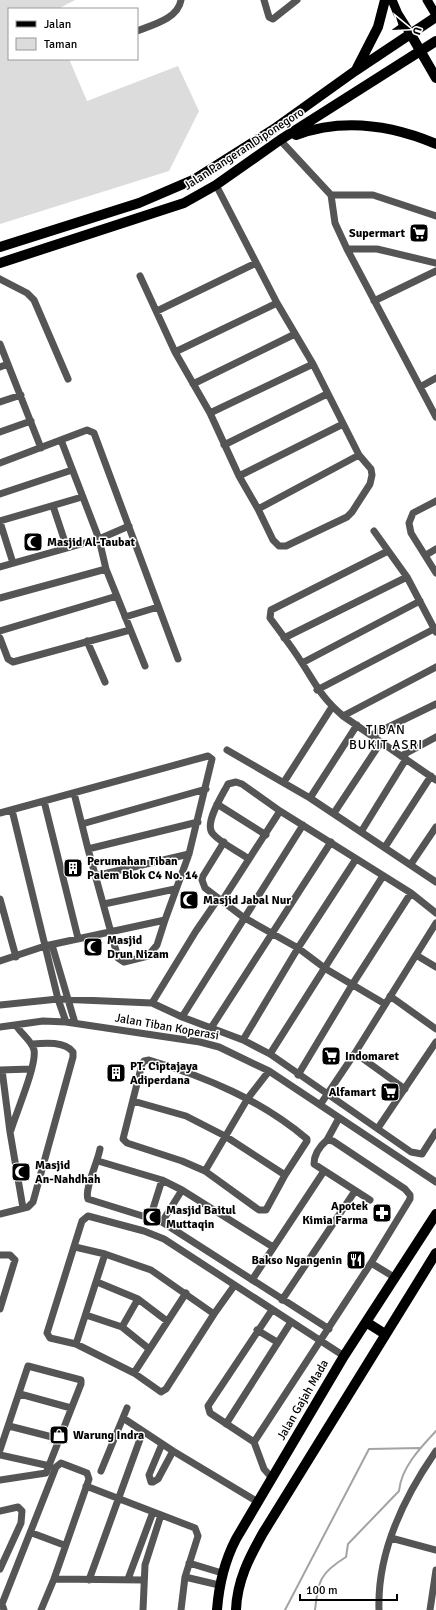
<svg xmlns="http://www.w3.org/2000/svg" width="436" height="1610" font-family="Signika,sans-serif">
	<rect width="100%" height="100%" fill="#fff"/>
	<path fill="#dcdcdc" d="M0,0H75L58,9H9V59H69L87,101L178,66L199,111L169,171L0,224Z"/>
	<g fill="none" stroke-linecap="round" stroke-linejoin="round">
		<path stroke="#a3a3a3" stroke-width="2" d="M285,1610L369,1449L420,1448
			M315,1610C318,1581 320,1573 346,1557L348,1544L399,1491C401,1468 420,1448 436,1431"/>
		<path stroke="#555" stroke-width="7" d="M264,0L269,17L273,19L297,0
			M137,31C152,25 178,19 181,0
			M280,140L331,195H373L436,216
			M331,195L335,223L347,249L436,417
			M347,249H377L436,263
			M140,276L175,352L210,413L239,476L258,509L273,540L279,546H286L347,517L352,512L370,484L372,475L371,469L359,455L313,364L277,303L216,185
			M0,279L27,293L34,300L68,379
			M374,301L436,271
			M157,311L256,263
			M0,344L41,448
			M175,352L277,303
			M0,367L8,364
			M193,384L295,334
			M420,387L436,378
			M0,402L21,395
			M210,413L313,364
			M0,432L31,421
			M61,440L99,539L106,569L145,666
			M224,445L327,394
			M0,463L87,430L94,433L178,659
			M239,476L343,424
			M0,494L72,470
			M436,501L413,513L409,523L411,533L436,573
			M53,506L67,548
			M258,509L359,455
			M0,521L82,497
			M0,522L13,563
			M374,531L407,577L436,632
			M388,551L271,610L270,618C281,633 292,647 302,663C317,686 321,697 343,716L436,780
			M426,555L436,549
			M0,567L99,539L129,526
			M0,598L106,569
			M125,617L158,607
			M0,631L117,596
			M0,638L8,659L13,662L130,630
			M284,638L407,577
			M87,641L105,682
			M302,663L420,601
			M317,690L434,629
			M343,716L436,667
			M372,735L436,704
			M227,750L310,798L436,882
			M401,756L436,737
			M284,782L332,707
			M310,798L357,725
			M44,801L78,938
			M217,804L266,835
			M12,810L58,999L66,1022
			M0,813L208,756L212,759L189,854L165,920L157,945L148,956L124,962L118,958L88,849L74,793
			M334,813L381,742
			M82,824L206,789
			M361,832L406,759
			M224,842L203,876L202,880L205,888L243,917L298,948L326,969L385,1004
			M385,847L431,776
			M88,849L198,822
			M249,859C238,851 222,844 213,834C203,824 223,794 228,784L236,782L242,784L280,811L411,893L436,913
			M411,864L436,827
			M95,876L189,854
			M0,899L16,957
			M222,901L280,811
			M104,904L175,889
			M52,945L75,1023
			M416,955L436,967
			M0,961L45,946L165,920
			M390,996L436,1029
			M152,1003L196,931L218,899
			M0,1005L58,999L152,1003L182,1017L243,1040L270,1054L411,1152L422,1154L436,1132
			M182,1017L303,825
			M0,1027L43,1021L66,1022L200,1042L219,1047L269,1071L436,1182
			M211,1028L331,842
			M243,1040L298,948L356,859
			M355,1053L405,1089
			M270,1054L383,876
			M149,1060C206,1077 261,1100 307,1139V1141L285,1175L266,1210H259L205,1171L182,1161L127,1143L123,1139L142,1064L144,1061Z
			M0,1070L31,1069
			M2,1070L10,1132L23,1208
			M298,1075L352,985L411,893
			M133,1101L186,1116L225,1136L285,1175
			M320,1105L355,1053L436,923
			M378,1128L436,1042
			M11,1130C16,1113 37,1065 34,1050C32,1041 20,1033 16,1025
			M327,1140L339,1118
			M100,1149C98,1161 84,1190 88,1199L162,1222L329,1329
			M98,1161L162,1180L182,1190L273,1247
			M205,1171L248,1098L269,1071
			M0,1214L28,1207L33,1202L73,1057V1052C65,1041 44,1043 32,1044
			M150,1218L162,1180
			M162,1222L182,1190
			M75,1247L105,1254L151,1270L214,1314L234,1286
			M0,1255H10L15,1260L0,1309
			M371,1263L394,1277
			M252,1280L324,1171
			M97,1282L138,1299L167,1321
			M282,1300L355,1191
			M214,1314L166,1389L161,1392L134,1373L76,1344L50,1338L47,1333L82,1221L88,1216L144,1231L164,1239L344,1356
			M86,1315L122,1327L148,1348
			M122,1327L138,1299
			M257,1330L277,1342
			M76,1344L105,1254
			M134,1373L186,1293
			M20,1394L71,1408
			M123,1418L173,1451L258,1502
			M226,1424L291,1322
			M9,1426L60,1439
			M254,1442L210,1413L208,1406L272,1310
			M162,1444L149,1475L151,1482H153L158,1479L173,1451
			M0,1450L28,1366L81,1380V1384L46,1473L0,1480
			M0,1455L50,1466
			M101,1471L127,1408
			M272,1478L264,1469L254,1442L371,1263L410,1199V1195L405,1189L333,1141L327,1140C320,1146 314,1154 314,1164L370,1200
			M86,1486L195,1528L198,1536L185,1577L181,1610
			M0,1511L18,1507L22,1511L21,1523L0,1569
			M32,1533L64,1545
			M391,1538L436,1550
			M189,1563L222,1573
			M185,1577L219,1585
			M54,1579L144,1580
			M128,1579L153,1512
			M89,1580L143,1431
			M4,1610L2,1604L56,1467L61,1463L87,1473L89,1479L54,1579L41,1610
			M143,1610L145,1565L161,1515
			M379,1610C377,1552 404,1497 436,1451
			M430,1610L436,1570"/>
		<path stroke="#000" stroke-width="9" d="M392,0L398,14L410,33
			M427,0L436,15"/>
		<path stroke="#000" stroke-width="10" d="M410,33L436,78
			M356,70L378,27L385,0
			M296,135C343,118 391,125 436,144
			M0,247L139,203L195,179L274,129L355,71L436,17
			M0,263L184,203L216,185L280,140L436,41
			M366,1322L385,1334
			M217,1610C219,1584 224,1562 236,1539L344,1356L436,1214
			M236,1610C237,1581 249,1558 263,1533L436,1253"/>
	</g>
	<defs>
		<g id="supermarket-square" transform="scale(1)"><rect x="-9" y="-9" width="18" height="18" rx="4" fill="#000" stroke="#fff"/><path d="M-6-5.5h2.5l.6 2H6L4.5 2H-2.5L-4.4-4H-6ZM-1.5 3.2a1.3 1.3 0 1 0 .1 0ZM3 3.2a1.3 1.3 0 1 0 .1 0Z" fill="#fff"/></g>
		<g id="mosque-square" transform="scale(1)"><rect x="-9" y="-9" width="18" height="18" rx="4" fill="#000" stroke="#fff"/><path d="M3.5-4.9A6 6 0 1 0 3.5 4.9A5 5 0 1 1 3.5-4.9Z" fill="#fff"/></g>
		<g id="building-square" transform="scale(1)"><rect x="-9" y="-9" width="18" height="18" rx="4" fill="#000" stroke="#fff"/><path d="M-4-6H4V6H1V3H-1V6H-4ZM-2.5-4.3h1.7v1.8h-1.7ZM.8-4.3h1.7v1.8H.8ZM-2.5-1h1.7V.8h-1.7ZM.8-1h1.7V.8H.8Z" fill="#fff"/></g>
		<g id="pharmacy-square" transform="scale(1)"><rect x="-9" y="-9" width="18" height="18" rx="4" fill="#000" stroke="#fff"/><path d="M-2-6h4v4h4v4h-4v4h-4v-4h-4v-4h4Z" fill="#fff"/></g>
		<g id="restaurant-square" transform="scale(1)"><rect x="-9" y="-9" width="18" height="18" rx="4" fill="#000" stroke="#fff"/><path d="M-5-6h1v4h1v-4h1v4h1v-4h1v5L-1.5 .5V6h-2V.5L-5-1ZM5-6V6H3V1.5H1.5Q1.5-4 5-6Z" fill="#fff"/></g>
		<g id="shop-square" transform="scale(1)"><rect x="-9" y="-9" width="18" height="18" rx="4" fill="#000" stroke="#fff"/><path d="M-5-2.5h2.3a2.7 3.5 0 0 1 5.4 0H5L5.5 6h-11ZM-1.5-2.5h3a1.5 2.3 0 0 0-3 0Z" fill="#fff"/></g>
	</defs>
	<g fill-rule="evenodd">
		<use href="#supermarket-square" x="419" y="233"/>
		<use href="#mosque-square" x="33" y="542"/>
		<use href="#building-square" x="73" y="868"/>
		<use href="#mosque-square" x="189" y="900"/>
		<use href="#mosque-square" x="93" y="947"/>
		<use href="#supermarket-square" x="331" y="1056"/>
		<use href="#building-square" x="116" y="1073"/>
		<use href="#supermarket-square" x="390" y="1092"/>
		<use href="#mosque-square" x="21" y="1172"/>
		<use href="#pharmacy-square" x="382" y="1213"/>
		<use href="#mosque-square" x="152" y="1217"/>
		<use href="#restaurant-square" x="356" y="1260"/>
		<use href="#shop-square" x="59" y="1435"/>
	</g>
	<g text-anchor="middle" dominant-baseline="central" stroke-width="3" stroke-linejoin="round" paint-order="stroke">
		<g font-size="12" fill="#000" stroke="#fff">
			<text transform="translate(244 149) rotate(-33)">Jalan Pangeran Diponegoro</text>
			<text transform="translate(167 1027) rotate(10)">Jalan Tiban Koperasi</text>
			<text transform="translate(303 1400) rotate(-60)">Jalan Gajah Mada</text>
		</g>
		<g font-size="12" font-weight="bold" fill="#000" stroke="#fff" text-anchor="start">
			<text x="405" y="233" text-anchor="end">Supermart</text>
			<text x="47" y="542">Masjid Al-Taubat</text>
			<text x="87" y="861">Perumahan Tiban<tspan x="87" dy="14">Palem Blok C4 No. 14</tspan></text>
			<text x="203" y="900">Masjid Jabal Nur</text>
			<text x="107" y="940">Masjid<tspan x="107" dy="14">Drun Nizam</tspan></text>
			<text x="345" y="1056">Indomaret</text>
			<text x="130" y="1066">PT. Ciptajaya<tspan x="130" dy="14">Adiperdana</tspan></text>
			<text x="376" y="1092" text-anchor="end">Alfamart</text>
			<text x="35" y="1165">Masjid<tspan x="35" dy="14">An-Nahdhah</tspan></text>
			<text x="368" y="1206" text-anchor="end">Apotek<tspan x="368" dy="14">Kimia Farma</tspan></text>
			<text x="166" y="1210">Masjid Baitul<tspan x="166" dy="14">Muttaqin</tspan></text>
			<text x="342" y="1260" text-anchor="end">Bakso Ngangenin</text>
			<text x="73" y="1435">Warung Indra</text>
		</g>
		<g font-size="13" letter-spacing="1" fill="#000" stroke="#fff">
			<text x="386" y="730">TIBAN<tspan x="386" dy="15">BUKIT ASRI</tspan></text>
		</g>
	</g>
	<rect x="8" y="8" width="130" height="52" fill="#ffffff" stroke="#999999"/>
	<rect x="16" y="21" width="20" height="6" fill="#000000" stroke="#999999"/>
	<text x="44" y="28" font-size="12" fill="#000000">Jalan</text>
	<rect x="16" y="38" width="20" height="12" fill="#dcdcdc" stroke="#999999"/>
	<text x="44" y="48" font-size="12" fill="#000000">Taman</text>
	<g transform="translate(408 28) rotate(108)" stroke="#ffffff" stroke-width="3" paint-order="stroke">
	<path d="M0-3L7 15L0 10L-7 15Z" fill="#000000"/>
	<text y="-6" font-size="11" font-weight="bold" text-anchor="middle" fill="#000000">U</text>
	</g>
	<path d="M300 1594v6h97v-6" fill="none" stroke="#000000" stroke-width="2"/>
	<text x="306" y="1594" font-size="12" fill="#000000" stroke="#ffffff" stroke-width="3" paint-order="stroke">100 m</text>
</svg>
